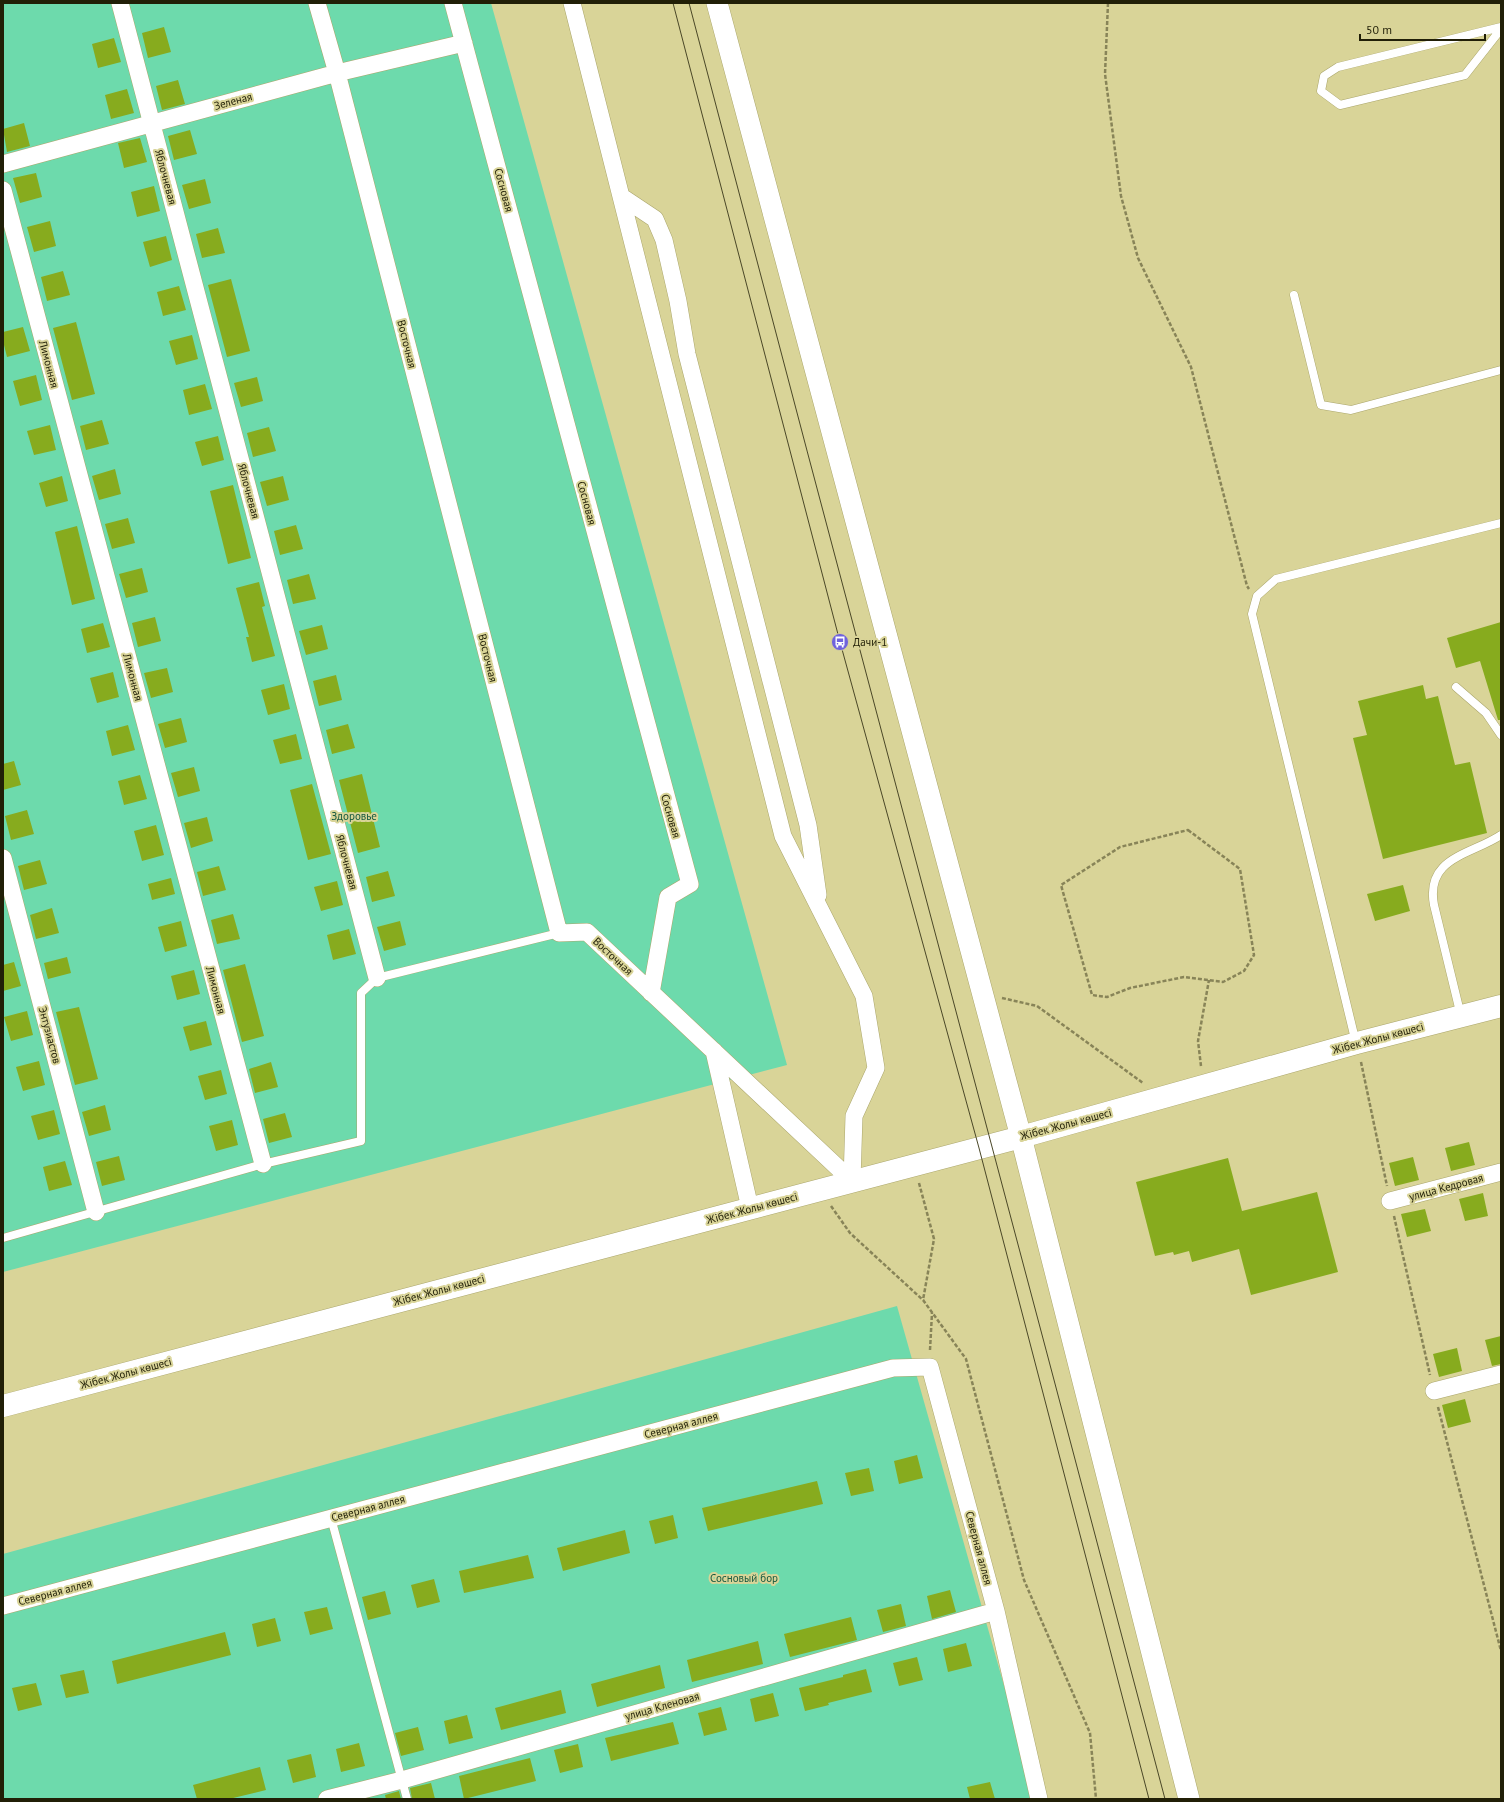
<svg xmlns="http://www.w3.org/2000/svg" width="1504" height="1802" font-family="'PT Sans',sans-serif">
	<rect width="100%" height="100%" fill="#d9d498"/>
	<path fill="#6ddaac" d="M3,3H491L787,1065L3,1272Z
		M897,1306L1036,1799H3V1554Z"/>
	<path fill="#87ab1e" d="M164,27L171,52L148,58L142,33Z
		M114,38L121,62L98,68L92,44Z
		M178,80L185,104L162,110L156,86Z
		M127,89L134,113L111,119L105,95Z
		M24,123L30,146L7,152L3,129Z
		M190,130L197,154L174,160L168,136Z
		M140,138L147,162L124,168L118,143Z
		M36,173L42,197L20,203L13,178Z
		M205,179L211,203L189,209L182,185Z
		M154,186L160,211L137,217L131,192Z
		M50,221L56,246L34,252L27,227Z
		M218,228L225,253L202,258L196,234Z
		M166,236L172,260L150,267L143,242Z
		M63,271L70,295L47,301L41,277Z
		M231,279L250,351L227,357L208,285Z
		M179,286L186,310L163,316L157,292Z
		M76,322L95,394L72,400L53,328Z
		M23,327L30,351L7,357L3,341V332Z
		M192,335L198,359L176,365L169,341Z
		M36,375L42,400L20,406L13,381Z
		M257,377L263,401L241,407L234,383Z
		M205,384L212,409L189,415L183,390Z
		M102,420L109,444L86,450L80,426Z
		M50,425L56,450L34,455L27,431Z
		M269,427L276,451L253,457L247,433Z
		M218,436L224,460L202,466L195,442Z
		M115,469L121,494L99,500L92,476Z
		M62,476L68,501L46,507L39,483Z
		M283,476L289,500L267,506L260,482Z
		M233,485L251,558L228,564L210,491Z
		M128,518L135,543L112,549L105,524Z
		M296,525L303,549L280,555L274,531Z
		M77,526L95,599L72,605L55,532Z
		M142,568L148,592L126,598L119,574Z
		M309,574L316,599L293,604L287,580Z
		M259,582L265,606L262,607L275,656L252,662L246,637H249L236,588Z
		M155,617L161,641L138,647L132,623Z
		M1501,622V720H1498L1480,661L1456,668L1447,638Z
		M103,623L110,647L87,653L81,629Z
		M322,625L328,649L306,655L299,631Z
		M167,668L173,692L151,698L144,673Z
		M113,672L119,697L97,703L90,678Z
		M336,675L342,700L319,706L313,681Z
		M284,684L290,709L268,715L261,690Z
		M1423,685L1426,699L1438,696L1455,765L1470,762L1487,833L1383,859L1353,738L1367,735L1358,701Z
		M181,718L187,742L165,748L158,724Z
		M348,724L355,748L332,754L326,730Z
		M128,725L135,750L112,756L106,731Z
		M296,734L302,759L280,764L273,740Z
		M14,761L21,785L3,790V764Z
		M194,767L200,791L178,797L171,773Z
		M362,774L380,847L358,853L339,780Z
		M140,775L147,799L124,805L118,781Z
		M312,784L331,854L308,860L290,790Z
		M27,810L34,834L11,840L5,816Z
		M207,817L213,841L191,848L184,823Z
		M156,825L164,855L142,861L134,831Z
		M40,860L47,884L24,890L18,866Z
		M219,866L226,890L203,896L197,872Z
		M388,871L395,896L372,902L366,877Z
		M171,878L175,894L152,900L148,884Z
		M337,881L343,905L321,911L314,887Z
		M1403,885L1410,911L1375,921L1367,894Z
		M52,908L59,933L36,939L30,915Z
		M233,914L240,939L217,944L211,920Z
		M181,921L187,946L165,952L158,927Z
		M400,921L406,945L384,951L377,927Z
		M349,929L356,954L333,960L327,935Z
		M67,957L71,973L48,979L44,963Z
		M14,962L21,986L3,991V965Z
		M245,964L264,1036L242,1042L223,970Z
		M194,970L200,994L177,1000L171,976Z
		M79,1007L98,1079L75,1085L56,1012Z
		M27,1011L33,1035L11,1041L4,1017Z
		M206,1021L212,1045L190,1051L183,1027Z
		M39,1061L45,1085L23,1091L16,1067Z
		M271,1062L278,1087L255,1093L249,1069Z
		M221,1070L227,1094L205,1100L198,1076Z
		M105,1105L111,1130L89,1136L82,1112Z
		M54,1110L60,1134L38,1140L31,1116Z
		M285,1113L292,1137L269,1143L263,1119Z
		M232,1120L238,1145L216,1151L209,1126Z
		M1469,1142L1475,1165L1451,1171L1445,1148Z
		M119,1156L125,1180L102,1186L96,1162Z
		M1413,1157L1419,1180L1395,1186L1389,1163Z
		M1228,1158L1242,1211L1317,1192L1338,1272L1251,1295L1239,1249L1192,1262L1189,1251L1174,1255L1173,1252L1155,1256L1136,1182Z
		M65,1161L72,1185L49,1191L43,1167Z
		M1483,1193L1488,1216L1465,1221L1459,1199Z
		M1425,1209L1431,1231L1407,1237L1401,1214Z
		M1501,1336V1364L1492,1366L1485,1340Z
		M1457,1348L1462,1371L1439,1377L1433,1354Z
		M1465,1399L1471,1422L1448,1428L1442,1405Z
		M917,1455L923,1478L899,1484L894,1461Z
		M869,1468L874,1491L851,1496L845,1473Z
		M817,1481L823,1504L708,1531L702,1508Z
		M673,1515L678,1538L655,1544L649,1521Z
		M625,1530L630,1553L563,1571L557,1548Z
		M528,1555L534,1578L464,1593L459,1571Z
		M434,1579L440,1602L417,1608L411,1585Z
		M950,1590L956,1612L932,1619L927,1596Z
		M385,1591L391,1614L368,1620L362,1597Z
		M901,1604L906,1626L883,1632L877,1610Z
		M327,1607L333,1629L310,1635L304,1612Z
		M851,1617L857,1640L790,1657L784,1634Z
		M275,1618L281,1641L257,1647L252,1624Z
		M225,1632L231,1655L117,1684L112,1661Z
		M758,1641L763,1664L692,1682L687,1660Z
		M966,1643L972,1666L948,1672L943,1649Z
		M917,1657L923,1680L899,1686L893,1663Z
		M660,1665L665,1688L597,1707L591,1684Z
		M866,1669L872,1692L828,1703L829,1705L805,1711L799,1688L843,1677V1675Z
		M84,1670L89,1693L66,1698L60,1675Z
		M36,1683L42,1705L18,1711L12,1688Z
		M561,1690L566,1713L501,1730L495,1708Z
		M773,1693L779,1716L755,1722L750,1699Z
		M721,1707L727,1730L704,1736L698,1713Z
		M467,1715L473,1738L449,1744L444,1721Z
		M673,1722L679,1744L611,1761L605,1738Z
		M418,1727L424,1750L401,1756L395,1733Z
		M359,1743L365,1766L341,1772L336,1749Z
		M578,1744L583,1767L560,1773L554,1750Z
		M311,1754L316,1777L293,1783L287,1760Z
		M530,1758L536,1781L464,1799L459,1776Z
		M260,1767L266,1790L229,1799H197L193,1785Z
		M990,1782L995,1799H970L967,1787Z
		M431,1783L435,1799H412L410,1788Z
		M399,1791L401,1799H386L385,1795Z"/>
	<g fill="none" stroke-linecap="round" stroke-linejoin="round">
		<g stroke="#aba66b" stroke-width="9">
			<path id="service" d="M1501,27L1338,67L1324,76L1321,91L1340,105L1465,75L1501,29
				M1294,295L1321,405L1351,410L1501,370
				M1456,687L1486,713L1501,735
				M1461,1016L1434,905C1425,857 1471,855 1501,835
				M1356,1043L1252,614L1257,596L1276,579L1501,523
				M3,1238L263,1164L361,1141V993L377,978L559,933
				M331,1518L407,1799"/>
		</g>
		<g stroke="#aba66b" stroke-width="18">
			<path id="minor" d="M120,3L377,978
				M317,3L337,73L559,933L587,932L852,1181
				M453,3L690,884L668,897L651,993
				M572,3L783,836L864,996L876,1068L854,1116L852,1181
				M3,164L337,73L464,43
				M3,190L263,1164
				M622,197L655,219L664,240L678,301L687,354L808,825L818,895
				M3,858L96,1212
				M714,1051L750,1208
				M1390,1201L1501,1172
				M1434,1391L1501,1374
				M3,1606L893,1368L930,1367L996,1611L1039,1799
				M327,1799L402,1780L996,1611"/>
		</g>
		<g stroke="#aba66b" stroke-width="22">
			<path id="tertiary" d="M717,3L1021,1137L1189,1799"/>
		</g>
		<g stroke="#aba66b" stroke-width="23">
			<path id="trunk" d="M3,1406L1021,1137L1357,1043L1501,1006"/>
		</g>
		<path stroke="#888458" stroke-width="2.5" stroke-dasharray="4 2" stroke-linecap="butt" d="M1108,3L1105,74L1121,196L1138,258L1191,367L1247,586L1249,589
			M1188,830L1240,869L1254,955L1244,971L1223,982L1184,977L1130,988L1107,997L1092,995L1061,885L1120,847Z
			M1002,998L1037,1006L1143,1083
			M1361,1062L1387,1186
			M1201,1066L1198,1041L1209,980
			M919,1183L934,1239L923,1300L966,1359L1024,1580L1090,1733L1096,1799
			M831,1206L850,1233L924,1301
			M1394,1216L1430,1375
			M930,1350L932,1313
			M1438,1407L1501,1651"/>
		<use href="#service" stroke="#fff" stroke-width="8"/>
		<use href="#minor" stroke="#fff" stroke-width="17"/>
		<use href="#tertiary" stroke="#fff" stroke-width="21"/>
		<use href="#trunk" stroke="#fff" stroke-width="22"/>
		<path stroke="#4a4727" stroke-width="1" d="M673,3L840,642L979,1148L1149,1799
			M689,3C846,602 1007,1200 1165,1799"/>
	</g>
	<defs>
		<g id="bus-disc" transform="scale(0.9)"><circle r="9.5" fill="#6f62dc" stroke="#d9d498"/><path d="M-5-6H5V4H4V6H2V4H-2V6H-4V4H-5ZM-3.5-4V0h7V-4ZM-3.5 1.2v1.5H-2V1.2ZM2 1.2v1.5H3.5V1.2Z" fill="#fff"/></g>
	</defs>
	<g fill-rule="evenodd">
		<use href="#bus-disc" x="840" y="642"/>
	</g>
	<g text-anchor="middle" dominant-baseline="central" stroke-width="4" stroke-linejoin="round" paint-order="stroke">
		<g font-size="11" fill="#211f07" stroke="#d9d498">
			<text transform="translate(233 101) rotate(-15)">Зеленая</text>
			<text transform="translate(166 177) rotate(75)">Яблочневая</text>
			<text transform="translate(504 190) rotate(75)">Сосновая</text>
			<text transform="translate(407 344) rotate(76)">Восточная</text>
			<text transform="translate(49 364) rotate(75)">Лимонная</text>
			<text transform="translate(249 491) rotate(75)">Яблочневая</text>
			<text transform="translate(587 503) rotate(75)">Сосновая</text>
			<text transform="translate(488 658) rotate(76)">Восточная</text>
			<text transform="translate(133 677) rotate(75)">Лимонная</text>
			<text transform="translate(671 816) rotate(74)">Сосновая</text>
			<text transform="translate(347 862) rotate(75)">Яблочневая</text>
			<text transform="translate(613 956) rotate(43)">Восточная</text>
			<text transform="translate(216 990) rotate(75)">Лимонная</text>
			<text transform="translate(50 1035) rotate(75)">Энтузиастов</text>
			<text transform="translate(1378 1038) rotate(-15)">Жібек Жолы көшесі</text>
			<text transform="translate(1066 1124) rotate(-15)">Жібек Жолы көшесі</text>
			<text transform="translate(1446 1187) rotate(-15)">улица Кедровая</text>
			<text transform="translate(752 1208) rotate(-15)">Жібек Жолы көшесі</text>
			<text transform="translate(439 1290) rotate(-15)">Жібек Жолы көшесі</text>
			<text transform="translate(126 1373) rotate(-15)">Жібек Жолы көшесі</text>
			<text transform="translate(681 1425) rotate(-15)">Северная аллея</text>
			<text transform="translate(368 1508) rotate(-15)">Северная аллея</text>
			<text transform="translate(979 1548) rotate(75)">Северная аллея</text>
			<text transform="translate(55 1592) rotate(-15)">Северная аллея</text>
			<text transform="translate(662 1706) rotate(-16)">улица Кленовая</text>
		</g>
		<g font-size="11" fill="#211f07" stroke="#d9d498" text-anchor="start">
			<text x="853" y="642">Дачи-1</text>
		</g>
		<g font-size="11" fill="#175940" stroke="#d9d498">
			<text x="354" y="816">Здоровье</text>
			<text x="744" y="1578">Сосновый бор</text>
		</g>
	</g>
	<rect width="1504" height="1802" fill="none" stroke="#211f07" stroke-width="8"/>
	<path d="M1360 34v6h125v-6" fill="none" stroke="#211f07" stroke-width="2"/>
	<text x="1366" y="34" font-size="12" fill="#211f07" stroke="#d9d498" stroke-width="3" paint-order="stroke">50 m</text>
</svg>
